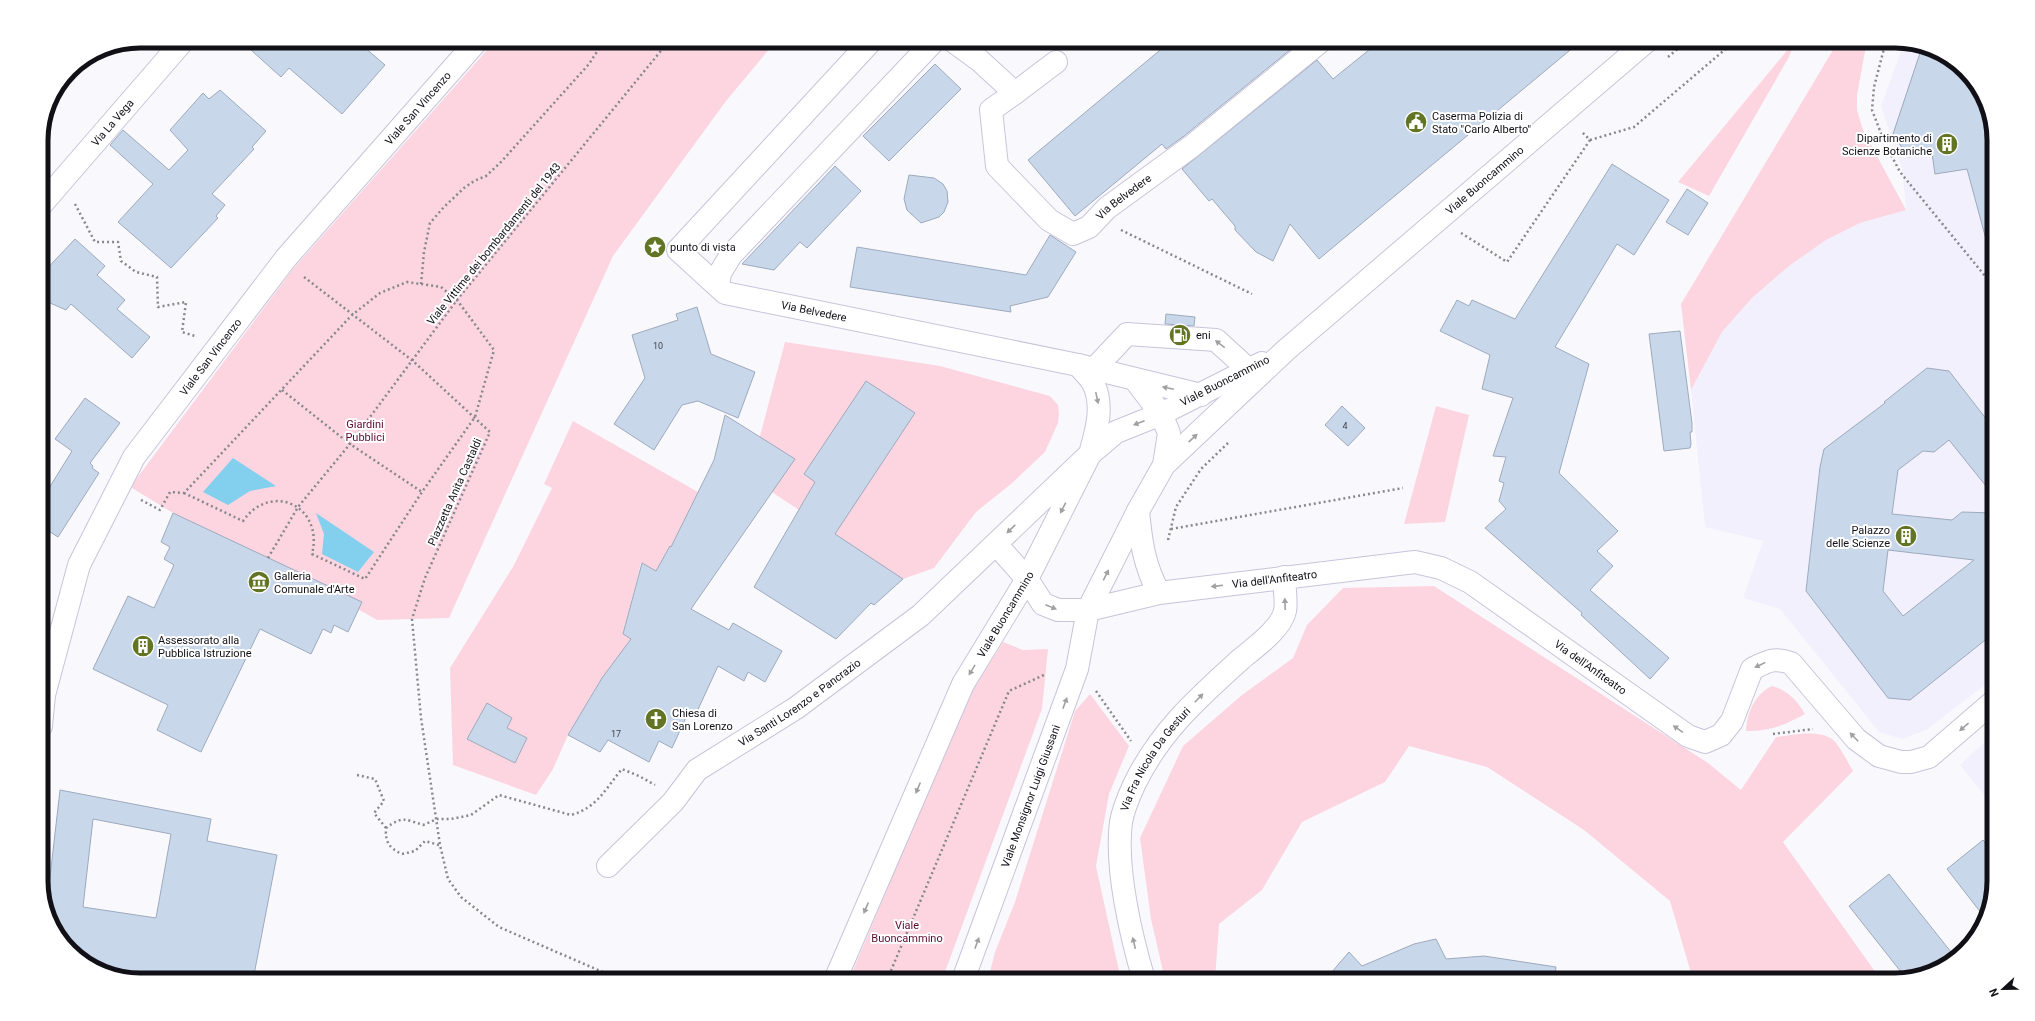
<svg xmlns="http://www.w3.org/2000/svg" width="2035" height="1021" font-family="Roboto,sans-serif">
	<rect width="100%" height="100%" fill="#f9f9fd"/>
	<path fill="#f2f0fd" d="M1904,43L1938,51L1977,85L1994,134V678L1926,730L1902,739L1879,732L1780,609L1743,598L1763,541L1705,527L1691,390L1722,332L1752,298L1789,266L1826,240L1860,223L1906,210L1902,169L1881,106Z
		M1994,733V807L1960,765Z"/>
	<path fill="#fcd5e0" d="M495,41H776L726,101L613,256L449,618L377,620L268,558L173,513L132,488L134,482L293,269Z
		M1795,41L1789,57L1709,196L1678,182Z
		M1832,41H1869L1866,46L1857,95V110L1863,130L1906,210L1860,223L1826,240L1789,266L1752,298L1722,332L1691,390L1681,304L1833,50Z
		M785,342L940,366L1050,396L1058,405L1059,414L1058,423L1045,452L1011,484L976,512L934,568L903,579L749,477Z
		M1436,406L1469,415L1445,522L1404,524Z
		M573,421L698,492L671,547L670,546L656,571L641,563L623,634L644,647L601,679L568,735L553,769L536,795L453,765L450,668L514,565L552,488L544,484Z
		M1434,586L1708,763L1741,790L1776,737C1792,735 1818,729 1832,739C1839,744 1848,763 1853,771L1783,842L1881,980H1693L1670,901L1584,830L1487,767L1409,746L1385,782L1302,822L1262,890L1219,924L1215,980H1165L1151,919L1140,838L1183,746L1242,695L1293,658L1307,625L1343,588Z
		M1003,642L1023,650L1048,649L1042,709L942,980H849L966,701Z
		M1772,686C1787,690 1797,700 1805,714C1785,725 1769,732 1746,731C1747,712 1755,694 1772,686Z
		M1090,694L1129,746L1109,794L1096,866L1121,980H990L989,976L995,952L1015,902L1075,711Z"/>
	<path fill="#82d0ee" d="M233,458L276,486L250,491L228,505L203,492Z
		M316,513L374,552L358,572L322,554L324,534Z"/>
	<path fill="#c9d7ea" stroke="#9daabd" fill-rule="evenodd" d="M241,41H357L385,65L342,114L289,68L281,77Z
		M1171,41H1301L1184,136L1166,149L1162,144L1075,216L1028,160Z
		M1380,41H1581L1319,259L1290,224L1273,261L1256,252L1235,230V226L1212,199L1209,201L1182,169L1317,60L1333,79Z
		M1922,47L1938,51L1977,85L1994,134V242L1987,243L1967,169L1935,174L1932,153L1908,157L1893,134Z
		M935,64L961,89L889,161L863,136Z
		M220,90L266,131L252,147L254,149L212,194L225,205L216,216L218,218L171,268L118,222L153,184L110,145L123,130L169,170L188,150L170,130L203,93L209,99Z
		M1612,164L1669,200L1634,255L1617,244L1555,347L1589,364L1559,473L1618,531L1597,551L1613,566L1590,590L1669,658L1650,679L1581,615L1582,613L1485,528L1506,509L1499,501L1504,483L1499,481L1506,457L1493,456L1513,398L1482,389L1490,355L1440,331L1457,300L1469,306L1472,300L1515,319Z
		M835,166L861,191L807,248L800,242L774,270L742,264Z
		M909,175L934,178L943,184L947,191L948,202L944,212L939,217L921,223L907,210L904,199Z
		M1687,189L1708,203L1688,235L1666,222Z
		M1050,235L1076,252L1048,297L1010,306L1011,312L850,287L857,247L1026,275Z
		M75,239L105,266L97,275L125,300L117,309L150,337L132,358L71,304L66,310L41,299V275Z
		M697,307L711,354L755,372L738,418L698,401L682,405L654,450L614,424L645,378L632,335L678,320L676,314Z
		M1166,314L1195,317L1194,326L1165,324Z
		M1680,331L1692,423V432H1690L1691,444L1690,448L1664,451L1649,334Z
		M1927,368L1949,371L1994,429V496L1949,440L1934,452L1923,451L1898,470L1892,514L1952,520L1962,512L1994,513V633L1910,700L1888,698L1806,591L1820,467L1824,449L1885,403L1884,402ZM1888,550L1974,560L1903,616L1883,591Z
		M866,381L915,413L835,534L903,579L874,605L871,603L836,639L754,587L815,482L804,474Z
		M85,398L120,423L90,463L93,466L92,468L99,473L58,537L41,526V501L72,451L55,439Z
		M1342,406L1365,428L1348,446L1325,425Z
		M725,415L795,459L691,609L729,630L733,623L782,651L765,682L748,672L744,681L718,666L695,716L688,713L672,748L659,741L649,762L608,740L600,752L568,735L602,678L631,639L623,634L642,563L656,571L670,546L671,547L714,460Z
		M173,513L362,602L348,632L334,625L331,633L323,629L311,654L260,629L201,752L157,730L168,705L93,669L128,596L154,608L174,565L164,559L170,547L161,542Z
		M487,703L512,718L507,728L527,738L515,763L467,739Z
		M60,790L211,819L207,841L277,855L253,980H140L97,970L58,936L47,903ZM93,819L171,834L156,918L83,907Z
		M1983,840L1994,853V880L1985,918L1947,869Z
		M1889,874L1955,957L1950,963L1905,977L1849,906Z
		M1436,939L1446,959L1484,956L1556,967L1555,980H1325L1349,952L1362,966L1414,944Z"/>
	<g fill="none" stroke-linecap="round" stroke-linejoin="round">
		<g stroke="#c7c4da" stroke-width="24">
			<g id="minor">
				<path id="s1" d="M871,41L678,250L725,293L1078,365L1201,395"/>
				<path d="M953,41L979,60L1015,93L1056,62"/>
				<path id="s2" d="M1015,93L991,110L997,166L1049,220L1073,234L1089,227L1107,208L1192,146L1321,41"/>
				<path id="s3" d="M41,205L183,41"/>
				<path d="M718,286L720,273L731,255L934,41"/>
				<path d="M1094,369L1127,334L1216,340L1249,370"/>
				<path d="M1136,381L1161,414L1169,433L1164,465"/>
				<path d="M1138,511C1141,542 1144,565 1159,593"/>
				<path id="s4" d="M996,544L1027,579L1043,604L1058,610H1088L1159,593L1415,562L1441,568L1470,582L1688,736L1705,742L1721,735L1732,721L1752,669C1768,661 1774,657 1791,663L1856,739L1879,756L1901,762H1911L1929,757L1994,701"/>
				<path id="s5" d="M41,726L44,695L79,565L134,457L286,258L477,41"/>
				<path id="s6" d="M608,866L673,802L697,770L796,708L921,615L1090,454C1096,432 1104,407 1094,385C1091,378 1083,371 1078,365"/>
				<path id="s7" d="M835,980L963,684L1027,579L1090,454L1116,432L1161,414L1262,363"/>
				<path id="s8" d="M963,980L1077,669L1088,610L1138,511L1164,465L1286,350L1647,41"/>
				<path id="s9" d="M1144,980C1131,936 1115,868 1121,822C1123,810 1129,796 1134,785C1160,731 1198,698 1241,659C1254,648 1281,629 1285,611C1287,601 1284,587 1284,577"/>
			</g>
		</g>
		<path stroke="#88878d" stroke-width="2.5" stroke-dasharray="2 3" stroke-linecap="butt" d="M1886,41L1874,87L1872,110L1884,141L1900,172L1994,287
			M502,47L508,41
			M1668,57L1687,41
			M1590,140L1634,127L1735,41
			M75,204L95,242H118L121,261L136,272L157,277L158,307L186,302L182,332L195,336
			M1121,230L1252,294
			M1461,233L1507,262L1590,140L1581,131
			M304,277L413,361L490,432L425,578L412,619L421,718L440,845L448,879L461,897L499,927L621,980
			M421,284L424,252L430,223L444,207L464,188L474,181L486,176L501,162L589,64L604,41
			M282,390L350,444L422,492
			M141,500L160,510L170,492L184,493L352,315L380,293L407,282L441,287L457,300L494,350L475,417L422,492L365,579L312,554C324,506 271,481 243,521L184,493
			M1171,529L1403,488
			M1168,540L1176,507L1201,469L1228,443
			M268,558L298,507L350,444L457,300L669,41
			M1096,691L1131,741
			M1773,734L1813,729
			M357,775L375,779L384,801L374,813L386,828
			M439,845L425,841L415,851L402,854C389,848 385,842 386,828C402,816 405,819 423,825L437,819H451L471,815L499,795L571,815C597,808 606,788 622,769L639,776L655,785
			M887,980L1009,691L1046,674"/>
		<use href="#minor" stroke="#fff" stroke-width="22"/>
	</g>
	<defs><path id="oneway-solid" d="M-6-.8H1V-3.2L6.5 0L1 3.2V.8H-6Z"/></defs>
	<g fill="#a09fa2">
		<use href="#oneway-solid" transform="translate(1220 344) rotate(-142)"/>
		<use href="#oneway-solid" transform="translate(1168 388) rotate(-168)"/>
		<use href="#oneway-solid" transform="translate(1097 398) rotate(78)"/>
		<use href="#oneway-solid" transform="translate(1139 423) rotate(159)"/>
		<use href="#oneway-solid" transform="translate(1193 438) rotate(-43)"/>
		<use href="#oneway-solid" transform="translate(1063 508) rotate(117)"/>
		<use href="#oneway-solid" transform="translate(1011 529) rotate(136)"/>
		<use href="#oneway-solid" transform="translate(1106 575) rotate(-63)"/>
		<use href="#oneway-solid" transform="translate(1217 586) rotate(173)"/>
		<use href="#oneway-solid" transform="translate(1285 604) rotate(-92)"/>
		<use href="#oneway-solid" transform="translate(1051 607) rotate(22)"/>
		<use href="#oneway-solid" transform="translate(1760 665) rotate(154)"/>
		<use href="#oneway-solid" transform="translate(972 670) rotate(121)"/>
		<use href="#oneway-solid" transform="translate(1199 698) rotate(-46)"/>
		<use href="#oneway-solid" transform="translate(1065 703) rotate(-70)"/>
		<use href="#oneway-solid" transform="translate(1964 727) rotate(139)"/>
		<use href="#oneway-solid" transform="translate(1678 729) rotate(-145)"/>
		<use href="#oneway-solid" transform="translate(1854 737) rotate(-134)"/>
		<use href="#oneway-solid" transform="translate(918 788) rotate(113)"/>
		<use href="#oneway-solid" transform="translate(866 908) rotate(113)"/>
		<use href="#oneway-solid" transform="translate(977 943) rotate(-70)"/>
		<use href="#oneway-solid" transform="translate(1134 943) rotate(-103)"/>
	</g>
	<defs>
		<g id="civic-disc" transform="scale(1.15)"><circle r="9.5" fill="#617524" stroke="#fff"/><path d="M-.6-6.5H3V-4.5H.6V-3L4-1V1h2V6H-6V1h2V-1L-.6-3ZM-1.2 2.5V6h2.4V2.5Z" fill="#fff"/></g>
		<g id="building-disc" transform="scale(1.15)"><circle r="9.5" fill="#617524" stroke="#fff"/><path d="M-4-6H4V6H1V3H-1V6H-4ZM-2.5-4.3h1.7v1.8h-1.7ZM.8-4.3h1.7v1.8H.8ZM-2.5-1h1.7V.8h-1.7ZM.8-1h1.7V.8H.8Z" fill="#fff"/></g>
		<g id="sight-disc" transform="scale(1.15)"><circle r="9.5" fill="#617524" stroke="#fff"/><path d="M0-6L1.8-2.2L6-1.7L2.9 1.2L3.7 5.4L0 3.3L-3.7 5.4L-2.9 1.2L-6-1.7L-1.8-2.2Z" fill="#fff"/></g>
		<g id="fuel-disc" transform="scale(1.15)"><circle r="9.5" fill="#617524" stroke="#fff"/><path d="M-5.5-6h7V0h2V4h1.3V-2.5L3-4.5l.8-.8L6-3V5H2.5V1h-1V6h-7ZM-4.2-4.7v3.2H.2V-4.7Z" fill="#fff"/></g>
		<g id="museum-disc" transform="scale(1.15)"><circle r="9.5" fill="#617524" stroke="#fff"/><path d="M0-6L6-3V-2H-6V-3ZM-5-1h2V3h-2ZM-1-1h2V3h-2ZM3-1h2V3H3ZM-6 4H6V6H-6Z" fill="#fff"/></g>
		<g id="church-disc" transform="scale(1.15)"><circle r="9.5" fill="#617524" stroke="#fff"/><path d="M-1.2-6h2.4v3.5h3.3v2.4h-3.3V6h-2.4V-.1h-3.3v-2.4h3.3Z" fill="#fff"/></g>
	</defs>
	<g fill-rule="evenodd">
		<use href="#civic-disc" x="1416" y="122"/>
		<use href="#building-disc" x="1947" y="144"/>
		<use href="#sight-disc" x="655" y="247"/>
		<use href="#fuel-disc" x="1180" y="335"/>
		<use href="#building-disc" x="1906" y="536"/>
		<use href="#museum-disc" x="259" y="582"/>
		<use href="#building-disc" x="143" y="646"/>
		<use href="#church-disc" x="656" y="719"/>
	</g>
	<g text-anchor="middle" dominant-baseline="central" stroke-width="4" stroke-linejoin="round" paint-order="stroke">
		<g font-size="9" fill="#3f424c">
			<text x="658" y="346">10</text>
			<text x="1345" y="426">4</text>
			<text x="616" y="734">17</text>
		</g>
		<g font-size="11" fill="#111017" stroke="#fff">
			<text stroke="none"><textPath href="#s5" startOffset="737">Viale San Vincenzo</textPath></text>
			<text stroke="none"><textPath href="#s3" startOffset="109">Via La Vega</textPath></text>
			<text stroke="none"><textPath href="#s8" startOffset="984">Viale Buoncammino</textPath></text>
			<text stroke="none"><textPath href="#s2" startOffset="252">Via Belvedere</textPath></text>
			<text transform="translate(494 244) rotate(-51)">Viale Vittime dei bombardamenti del 1943</text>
			<text stroke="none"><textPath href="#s1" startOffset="439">Via Belvedere</textPath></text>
			<text stroke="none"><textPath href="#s5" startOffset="413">Viale San Vincenzo</textPath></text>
			<text transform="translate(1225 381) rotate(-27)">Viale Buoncammino</text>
			<text transform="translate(455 492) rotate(-66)">Piazzetta Anita Castaldi</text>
			<text stroke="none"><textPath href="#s4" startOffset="312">Via dell'Anfiteatro</textPath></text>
			<text stroke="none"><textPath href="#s7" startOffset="404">Viale Buoncammino</textPath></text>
			<text stroke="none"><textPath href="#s4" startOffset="660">Via dell'Anfiteatro</textPath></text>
			<text stroke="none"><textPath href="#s6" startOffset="254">Via Santi Lorenzo e Pancrazio</textPath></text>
			<text stroke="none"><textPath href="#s9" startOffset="233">Via Fra Nicola Da Gesturi</textPath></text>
			<text stroke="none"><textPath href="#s8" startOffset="196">Viale Monsignor Luigi Giussani</textPath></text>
		</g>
		<g font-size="11" fill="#111017" stroke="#fff" text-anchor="start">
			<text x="1432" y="116">Caserma Polizia di<tspan x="1432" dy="13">Stato "Carlo Alberto"</tspan></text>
			<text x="1932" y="138" text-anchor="end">Dipartimento di<tspan x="1932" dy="13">Scienze Botaniche</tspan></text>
			<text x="670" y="247">punto di vista</text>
			<text x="1196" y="335">eni</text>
			<text x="1890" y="530" text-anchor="end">Palazzo<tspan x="1890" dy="13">delle Scienze</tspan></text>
			<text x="274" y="576">Galleria<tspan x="274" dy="13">Comunale d'Arte</tspan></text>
			<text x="158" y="640">Assessorato alla<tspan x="158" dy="13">Pubblica Istruzione</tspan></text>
			<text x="672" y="713">Chiesa di<tspan x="672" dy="13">San Lorenzo</tspan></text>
		</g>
		<g font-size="11" fill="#5e0b31" stroke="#fff">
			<text x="365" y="424">Giardini<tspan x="365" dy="13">Pubblici</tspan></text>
			<text x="907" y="925">Viale<tspan x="907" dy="13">Buoncammino</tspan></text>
		</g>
	</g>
	<path d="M0 0H2035V1021H0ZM140 48H1895A92 92 0 0 1 1987 140V881A92 92 0 0 1 1895 973H140A92 92 0 0 1 48 881V140A92 92 0 0 1 140 48Z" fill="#fff" fill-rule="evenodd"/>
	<path fill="none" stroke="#111017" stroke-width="5" d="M140 48H1895A92 92 0 0 1 1987 140V881A92 92 0 0 1 1895 973H140A92 92 0 0 1 48 881V140A92 92 0 0 1 140 48Z"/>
	<g transform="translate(2003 989) rotate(248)" stroke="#ffffff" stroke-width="3" paint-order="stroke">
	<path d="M0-3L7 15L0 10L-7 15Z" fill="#111017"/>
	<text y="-6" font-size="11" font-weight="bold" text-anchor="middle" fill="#111017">N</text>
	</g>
</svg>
